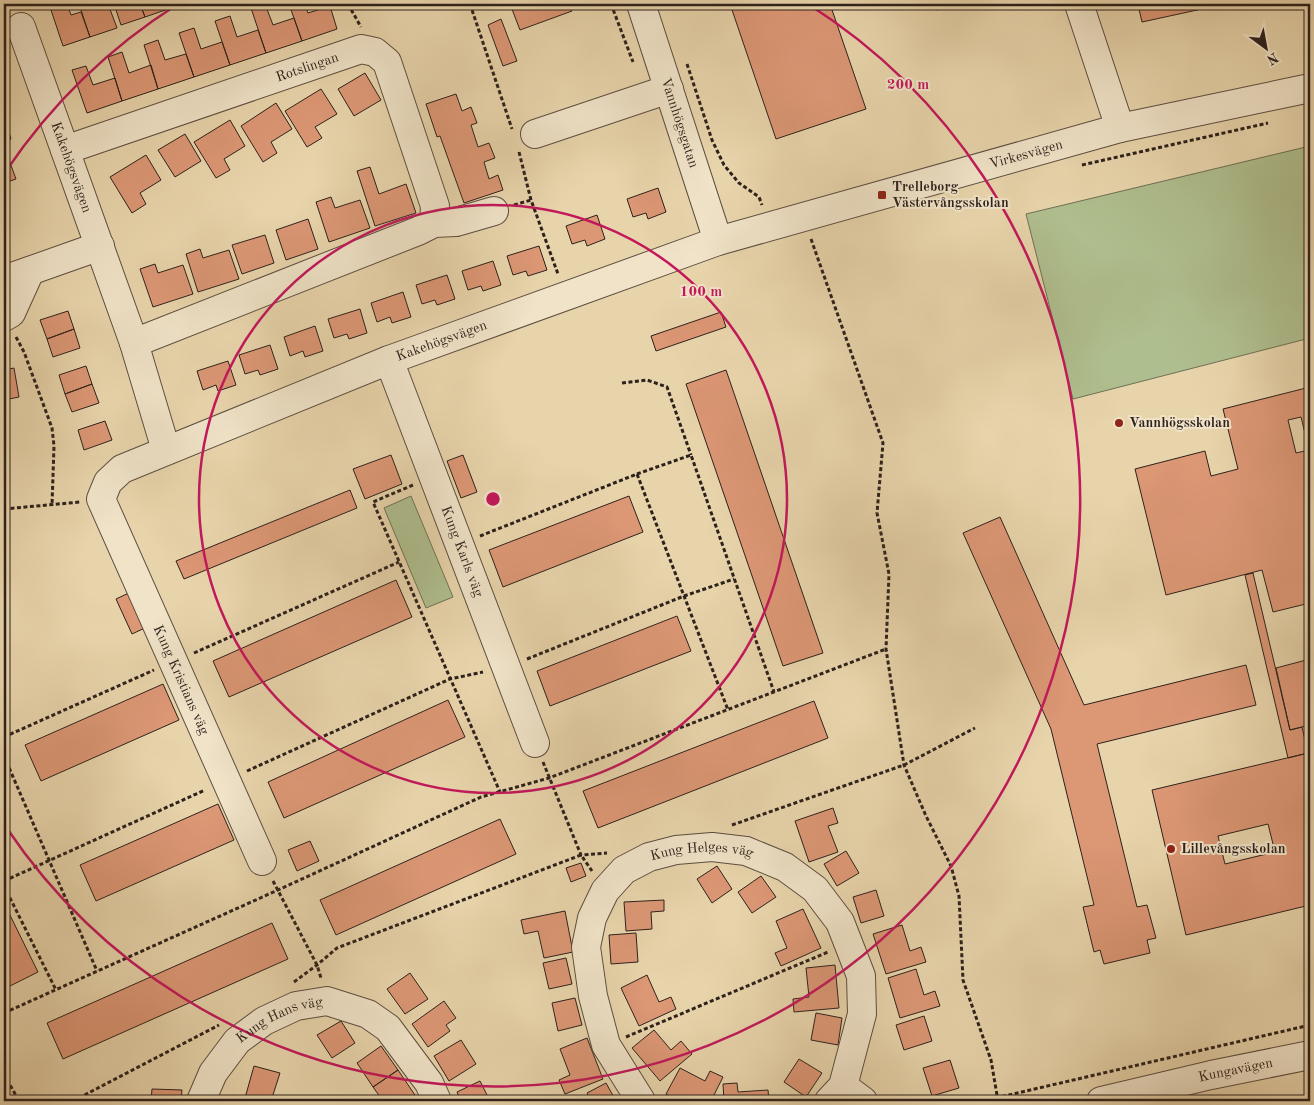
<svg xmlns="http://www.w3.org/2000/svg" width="1314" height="1105" font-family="'Old Standard TT',serif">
	<rect width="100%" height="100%" fill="#e8d4ab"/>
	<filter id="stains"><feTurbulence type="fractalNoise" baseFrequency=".004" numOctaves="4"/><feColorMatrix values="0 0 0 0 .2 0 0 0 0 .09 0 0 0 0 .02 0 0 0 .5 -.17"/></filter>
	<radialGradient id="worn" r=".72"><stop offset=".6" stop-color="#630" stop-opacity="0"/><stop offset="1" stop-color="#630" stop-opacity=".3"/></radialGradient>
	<path fill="#afbe8e" stroke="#6e7055" d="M1310,146V338L1073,399L1026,214Z
		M411,496L453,597L426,608L384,508Z"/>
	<path fill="#dc9775" stroke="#2d211c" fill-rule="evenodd" d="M49,4H67L71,15L81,12L90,37L63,46Z
		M79,4H94L95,7L108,4L117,28L90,37Z
		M114,4H140L145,17L121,25Z
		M140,4H176L177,6L145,17Z
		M265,4L273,25L294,18L302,41L266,53L251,8Z
		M289,4H305L308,13L330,6L337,29L302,41Z
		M510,4H571H569L572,11L520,30Z
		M730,4H830L866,109L776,139Z
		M934,4H955L936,10Z
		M1145,4H1210L1211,7L1142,22L1138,5Z
		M230,16L237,37L258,30L266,53L230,65L215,21Z
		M501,19L517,61L503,66L488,25Z
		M194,28L201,49L222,42L230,65L194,77L179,33Z
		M158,40L165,60L186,54L194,77L158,89L144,45Z
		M122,52L129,73L151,65L158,89L122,101L108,57Z
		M86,66L93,85L115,78L122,101L87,113L72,70Z
		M365,73L381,100L354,116L338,89Z
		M321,89L337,114L315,127L322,138L307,147L285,111Z
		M456,94L462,111L471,107L477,123L471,125L478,147L489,143L495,158L484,162L489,179L498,175L503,190L464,203L440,136L437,137L426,104Z
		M276,103L292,129L271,142L277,153L263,162L241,126Z
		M5,120L11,139L4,141V121Z
		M230,120L245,146L224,159L230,170L216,178L194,142Z
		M185,134L201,161L175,177L158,150Z
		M146,155L161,180L140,193L146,204L132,213L110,177Z
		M9,160L16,179L4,183V162Z
		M370,167L379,194L406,184L416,213L375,226L357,171Z
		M658,188L666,212L648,219L646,213L633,217L627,199Z
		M331,197L335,208L360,200L370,228L329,242L316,202Z
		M597,215L605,239L587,246L585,240L572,244L566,226Z
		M308,219L318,249L286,260L276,230Z
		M265,235L274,263L242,274L232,245Z
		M539,246L547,270L528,276L526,271L513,275L507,256Z
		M200,249L203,258L229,250L239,279L198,292L186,254Z
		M493,261L501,285L483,291L481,286L468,290L462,271Z
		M155,264L158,273L183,265L193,294L153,307L140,269Z
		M447,275L455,299L437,305L435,300L422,304L416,285Z
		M403,292L411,317L392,323L390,317L377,322L371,303Z
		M360,309L367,333L349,339L347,334L334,338L328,319Z
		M68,311L74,329L47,339L40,320Z
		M721,312L726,327L656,351L651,336Z
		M315,326L323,351L305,357L303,351L290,356L284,337Z
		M74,329L80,348L53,357L47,339Z
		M270,345L278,369L260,375L258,370L245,374L239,355Z
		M228,361L236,385L218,391L216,385L203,390L197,371Z
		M86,366L92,384L65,394L59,375Z
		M14,368L19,397L4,400V370Z
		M726,370L823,653L783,666L686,384Z
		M92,384L99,403L72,412L65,394Z
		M1310,387V603L1273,612L1262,570L1166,595L1135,469L1205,451L1211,476L1238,469L1223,409ZM1301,417L1309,450L1296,453L1288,420Z
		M105,421L112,440L84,450L78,430Z
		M391,455L402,484L365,499L353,469Z
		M463,455L477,492L461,498L447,461Z
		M350,490L357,508L184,579L176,561Z
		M629,496L643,532L503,587L489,550Z
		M1000,517L1084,705L1246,665L1256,705L1097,744L1137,907L1147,905L1156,938L1147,940L1150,953L1104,964L1100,950L1094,952L1083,907L1094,905L1051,729L963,533Z
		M1253,573L1290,730L1302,727L1308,753L1288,758L1245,575Z
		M396,580L412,617L229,697L213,661Z
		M131,592L147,627L132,634L116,599Z
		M677,616L691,651L550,706L537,671Z
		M1310,659V725L1290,730L1276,668Z
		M163,684L179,720L41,781L25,745Z
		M448,700L465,737L284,818L268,782Z
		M814,701L828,738L598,828L583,791Z
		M1308,753H1310V905L1186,935L1152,790ZM1268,824L1275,852L1225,864L1218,836Z
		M218,804L234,840L96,901L80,865Z
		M833,808L838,823L828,826L838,852L809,862L795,821Z
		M500,819L516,854L336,935L320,900Z
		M310,841L319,861L297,871L288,850Z
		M846,851L859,873L837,886L824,864Z
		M581,863L586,876L571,882L566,868Z
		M717,866L732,889L712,903L697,879Z
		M761,876L776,897L752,913L738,892Z
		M876,890L884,916L861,923L853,897Z
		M664,900V911L651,912L652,929L626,931L624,902Z
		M4,903L38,972L4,989Z
		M803,909L821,948L781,966L775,953L787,948L776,921Z
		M565,911L573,952L544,958L538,931L524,934L521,920Z
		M272,923L288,959L63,1059L47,1023Z
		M902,925L910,951L921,947L926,962L886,974L873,934Z
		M636,933L638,962L611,964L609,935Z
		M566,958L572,984L549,989L543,963Z
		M835,965L839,1008L794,1012L793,999L809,997L806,968Z
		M916,969L924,995L935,991L940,1006L900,1018L888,978Z
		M410,973L428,999L405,1014L387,989Z
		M647,975L659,1002L671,997L676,1009L639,1026L621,988Z
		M575,998L582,1025L558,1031L552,1003Z
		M444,1001L456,1018L446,1025L450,1031L428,1047L412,1024Z
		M816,1013L842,1018L838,1045L811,1040Z
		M924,1016L932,1041L904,1050L896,1025Z
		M341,1021L355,1043L332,1058L317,1035Z
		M654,1030L671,1050L681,1041L692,1054L660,1081L632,1048Z
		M587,1038L603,1079L565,1094L559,1080L570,1075L560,1049Z
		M461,1040L476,1064L449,1081L434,1056Z
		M381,1046L398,1070L373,1087L357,1063Z
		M799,1059L822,1073L806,1097L784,1082Z
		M950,1060L959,1088L932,1096L923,1068Z
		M254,1066L280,1073L271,1101H256L245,1098Z
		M680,1068L705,1081L710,1071L723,1077L711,1101H680L666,1094Z
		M398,1070L419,1101H383L373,1087Z
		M480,1081L490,1101H461L457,1092Z
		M606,1083L616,1101H591L587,1093Z
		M737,1083L738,1092L768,1090L769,1101H724L723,1084Z
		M152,1089L182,1090L181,1101H151Z"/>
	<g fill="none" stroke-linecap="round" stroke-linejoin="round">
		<g stroke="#5c4e40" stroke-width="30">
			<g id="minor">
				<path id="s1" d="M641,4L718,241"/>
				<path d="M1079,4L1120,128"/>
				<path id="s2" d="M21,27L134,343L166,450"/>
				<path d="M535,134L669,89"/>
				<path id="s3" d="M65,150L361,49L375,52L387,62L435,206L434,223"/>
				<path d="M4,287L15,276L100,246"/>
				<path d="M4,317L11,313L30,271"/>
				<path d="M134,343L418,231L434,223L456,222L494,211"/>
				<path id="s4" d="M389,360L535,743"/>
				<path id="s5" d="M262,861L101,499L108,482L122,469L389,360L718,241L1120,128L1310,88"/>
				<path d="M843,1086L863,1101"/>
				<path id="s6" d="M201,1101L213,1073L237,1041L264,1021L296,1006L327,1001L368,1014L388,1028L429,1083L437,1101"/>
				<path id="s7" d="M641,1101L606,1045L593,996L586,947L592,918L605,891L624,870L649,857L676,850L712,847L746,851L785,867L815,889L840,922L861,976L862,1014L843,1086L829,1101"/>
				<path id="s8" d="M1101,1101L1211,1075L1310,1055"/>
			</g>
		</g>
		<path stroke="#2d211c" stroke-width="3" stroke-dasharray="4 2.5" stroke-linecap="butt" d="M348,4L361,27
			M470,4L512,129
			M611,4L633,62
			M687,64L712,140L724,165L739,183L759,197L762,205
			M519,152L531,200L558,274
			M1082,165L1268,123
			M514,205L531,200
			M4,218L9,216
			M811,239L883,443L877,513L889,574L886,649L904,765L926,816L951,866L959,896L963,980L991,1060L998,1101
			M16,337L24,352L52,428L54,446L52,505
			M622,383L647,380L667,387L691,455
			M637,474L691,455L774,692
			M413,485L373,502L500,792
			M4,509L80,502
			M480,536L637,474L728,710
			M194,653L399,562
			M527,659L684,596L734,579
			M4,737L154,670
			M4,756L97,971
			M543,762L581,855L607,853
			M247,771L450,679L483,672
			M732,825L904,765L975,728
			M4,881L205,790
			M273,881L317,965L321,978
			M4,886L56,990
			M294,982L317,965L337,948L581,855L592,871
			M4,1013L278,890L481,797L549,778L886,649
			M626,1037L828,952
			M4,1074L19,1101
			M73,1101L219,1025
			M983,1101L1310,1025"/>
		<use href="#minor" stroke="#f0e3c8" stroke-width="28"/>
	</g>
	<g fill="none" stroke="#c2185b" stroke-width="2.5">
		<circle cx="493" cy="499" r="294"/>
		<path d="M6 171A587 587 0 0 1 178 4M808 4A587 587 0 1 1 6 827"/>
	</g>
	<g fill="#8f2418" stroke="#f0e3c8" stroke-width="2">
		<rect x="877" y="190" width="10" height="10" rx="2.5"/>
		<circle cx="1119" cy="423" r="5"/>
		<circle cx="1171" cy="849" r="5"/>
	</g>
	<g text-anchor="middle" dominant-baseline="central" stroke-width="4" stroke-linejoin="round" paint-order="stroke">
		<g font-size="14" fill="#2d211c" stroke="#f0e3c8">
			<text stroke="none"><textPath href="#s3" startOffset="256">Rotslingan</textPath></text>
			<text stroke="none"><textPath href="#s1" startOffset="125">Vannhögsgatan</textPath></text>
			<text stroke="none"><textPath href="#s5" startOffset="1392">Virkesvägen</textPath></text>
			<text stroke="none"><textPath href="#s2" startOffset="149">Kakehögsvägen</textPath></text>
			<text stroke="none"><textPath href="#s5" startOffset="778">Kakehögsvägen</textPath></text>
			<text stroke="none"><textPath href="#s4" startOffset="205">Kung Karls väg</textPath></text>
			<text transform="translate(181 680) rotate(66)">Kung Kristians väg</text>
			<text stroke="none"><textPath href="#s7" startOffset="336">Kung Helges väg</textPath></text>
			<text stroke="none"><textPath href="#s6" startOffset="119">Kung Hans väg</textPath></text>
			<text stroke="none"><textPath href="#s8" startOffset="138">Kungavägen</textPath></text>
		</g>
		<g font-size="14" font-weight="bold" fill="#2d211c" stroke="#f0e3c8" text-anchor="start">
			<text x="892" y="187">Trelleborg<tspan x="892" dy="16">Västervångsskolan</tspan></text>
			<text x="1129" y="423">Vannhögsskolan</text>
			<text x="1181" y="849">Lillevångsskolan</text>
		</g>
	</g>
	<circle cx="493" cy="499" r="8" fill="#c2185b" stroke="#f0e3c8" stroke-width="2.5"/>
	<g font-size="15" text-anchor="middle" font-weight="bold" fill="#c2185b" stroke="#f0e3c8" stroke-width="4" stroke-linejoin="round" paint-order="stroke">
		<text x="908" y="89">200 m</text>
		<text x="701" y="296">100 m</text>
	</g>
	<rect width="1314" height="1105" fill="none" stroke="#e8d4ab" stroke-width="20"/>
	<rect x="5" y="5" width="1304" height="1095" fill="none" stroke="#2d211c" stroke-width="2.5"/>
	<rect x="10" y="10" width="1294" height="1085" fill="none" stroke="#2d211c"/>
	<g transform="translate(1266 48) rotate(148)" stroke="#f0e3c8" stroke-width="4" paint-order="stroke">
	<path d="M0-4L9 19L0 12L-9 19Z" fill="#2d211c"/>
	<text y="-8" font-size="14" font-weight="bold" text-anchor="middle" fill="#2d211c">N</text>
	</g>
	<rect width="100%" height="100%" filter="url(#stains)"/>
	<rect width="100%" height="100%" fill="url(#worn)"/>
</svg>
